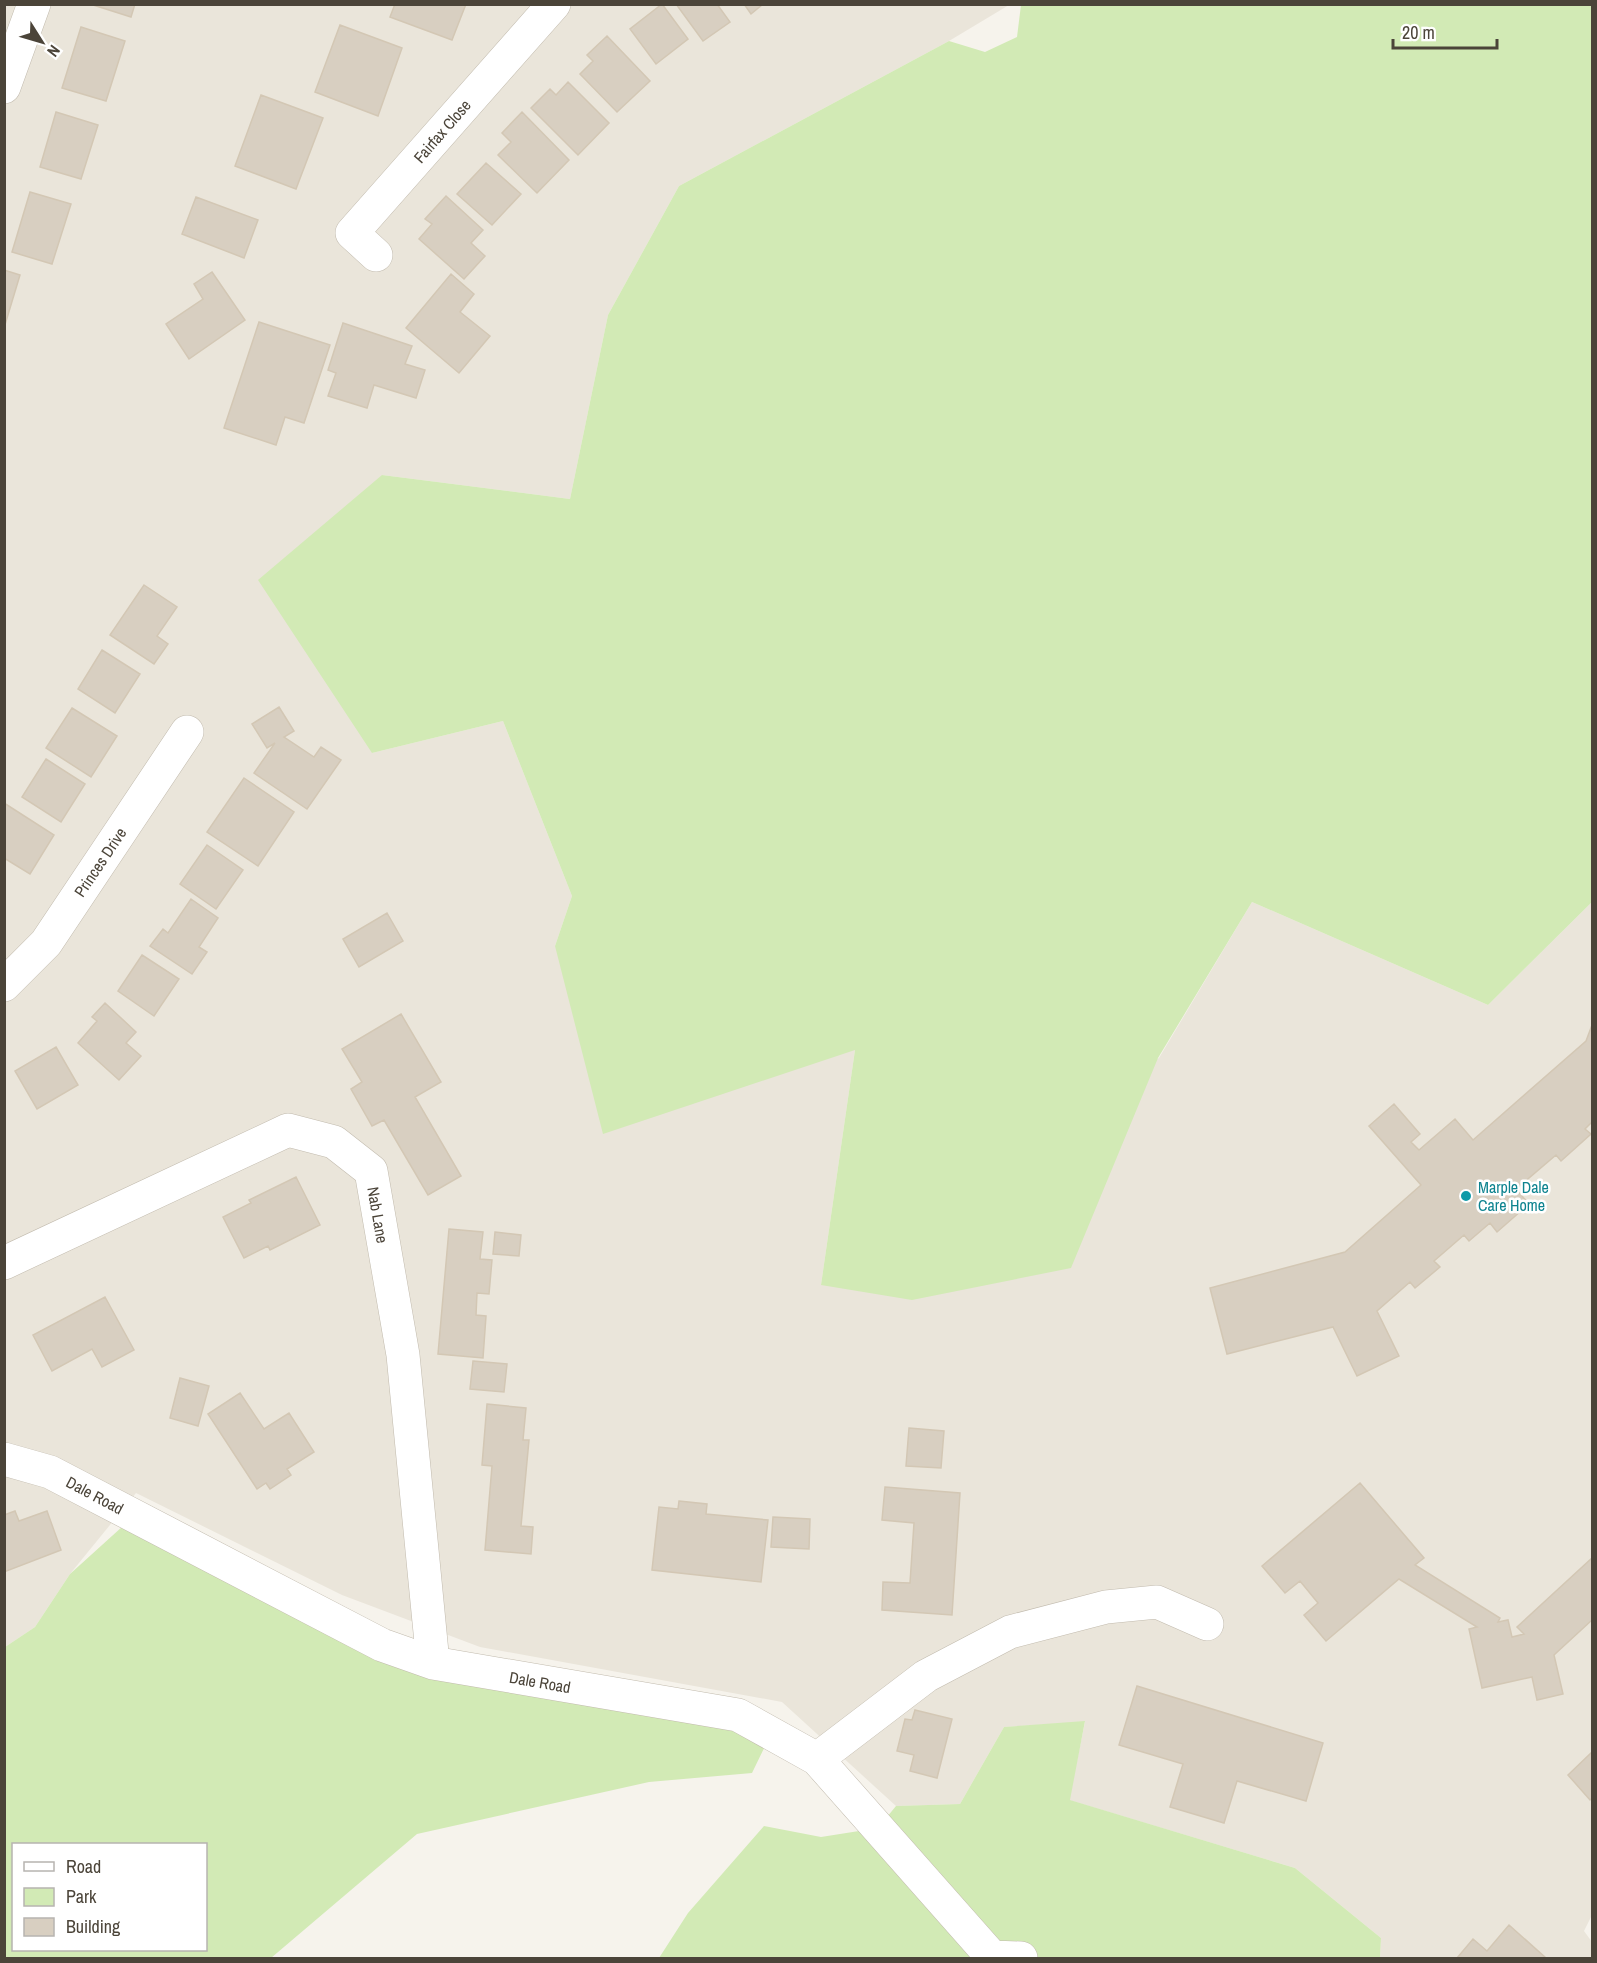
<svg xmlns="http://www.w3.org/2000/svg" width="1597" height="1963" font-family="'Archivo Narrow',sans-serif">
	<rect width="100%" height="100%" fill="#f6f3ec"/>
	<path fill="#eae5da" d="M5,5H1009L949,41L679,186L608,315L570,499L382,475L372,753L503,721L572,896L555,946L855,1050L821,1285L1159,1058L1252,902L1488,1005L1592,902V1915L1584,1931L1592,1942V1958H1380L1381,1938L1295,1868L1069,1800L1085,1722L1004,1727L960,1804L896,1806L782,1702L480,1647L342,1595L136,1493L70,1574L35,1627L5,1647Z"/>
	<path fill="#d2eab5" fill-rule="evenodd" d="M1021,5H1592V902L1488,1005L1252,902L1158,1058L1071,1268L912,1300L821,1285L855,1050L603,1134L555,946L572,896L503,721L372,753L258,580L382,475L570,499L608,315L679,186L949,41L985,52L1017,37Z
		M123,1526L382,1645L771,1734L752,1773L649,1782L417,1834L271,1958H5V1647L35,1627L70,1574ZM14,1844H206V1950H14Z
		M1085,1721L1070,1800L1295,1868L1381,1938L1380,1958H659L688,1913L764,1826L821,1837L878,1828L896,1806L960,1804L1004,1727Z"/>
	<path fill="#d8cfc1" stroke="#d3c7b4" stroke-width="1.5" d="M90,4H135L131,17Z
		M395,4H466L452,40L390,17Z
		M662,4L688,39L656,64L630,29Z
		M676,4H717L730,22L703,41Z
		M744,4H763L751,14Z
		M340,25L402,48L378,116L315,92Z
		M81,27L125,41L106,101L62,88Z
		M607,36L650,81L617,112L580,74L593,61L587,55Z
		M568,82L609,123L578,155L531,108L550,89L556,95Z
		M261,95L323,118L296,189L235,166Z
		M56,112L98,125L81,179L40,167Z
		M522,112L569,160L537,193L498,155L511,142L502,133Z
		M486,163L521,194L492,225L457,194Z
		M30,192L71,204L52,264L12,252Z
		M446,196L483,230L471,243L485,256L464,279L419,239L432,224L425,219Z
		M196,197L258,220L244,258L182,234Z
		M4,270L20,275L4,328Z
		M212,272L245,320L189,359L166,324L203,299L194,284Z
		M451,274L474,294L460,312L490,336L459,373L406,328Z
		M259,322L330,345L304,423L285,417L276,445L224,428Z
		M343,323L412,346L405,364L425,370L416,398L374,385L367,408L328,396L336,373L328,370Z
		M144,585L177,607L157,636L168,644L154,664L110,635Z
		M102,650L140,674L115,713L78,689Z
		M279,707L294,731L284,737L314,757L321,747L341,760L307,809L254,773L275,743L267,748L252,724Z
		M72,708L117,736L91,777L46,748Z
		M46,759L85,784L61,822L22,797Z
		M244,778L294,812L258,866L207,832Z
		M4,803L54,835L30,874L4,858Z
		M207,845L243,870L216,909L180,884Z
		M191,899L218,918L199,947L207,952L192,974L150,946L163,929L168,933Z
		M387,913L403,941L359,967L343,939Z
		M142,955L179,979L154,1016L118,991Z
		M105,1003L136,1032L126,1043L141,1056L119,1080L78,1043L97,1021L92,1017Z
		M401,1014L441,1082L415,1097L461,1176L428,1195L384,1120L372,1126L351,1089L362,1082L342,1049Z
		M1592,1025V1122L1585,1129L1591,1134L1561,1161L1556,1155L1516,1189L1529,1204L1497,1232L1490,1223L1469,1241L1464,1235L1434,1261L1440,1267L1415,1288L1410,1282L1377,1311L1399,1356L1357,1376L1333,1327L1227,1354L1210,1288L1345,1252L1421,1185L1369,1126L1394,1104L1420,1134L1411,1142L1419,1150L1455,1119L1473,1140L1586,1041Z
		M56,1047L78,1085L37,1109L15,1071Z
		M296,1177L320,1225L270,1250L268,1246L244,1258L223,1217L251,1203L249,1200Z
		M449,1229L483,1232L480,1259L492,1260L489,1294L477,1293L476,1315L486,1316L483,1358L438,1354Z
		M495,1232L521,1235L519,1256L493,1254Z
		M105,1297L134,1350L102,1367L92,1349L52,1371L33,1335Z
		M473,1361L507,1364L504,1392L470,1389Z
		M180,1378L209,1386L198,1426L170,1418Z
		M240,1393L264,1429L289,1413L314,1452L287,1469L291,1475L270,1489L266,1483L257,1489L208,1414Z
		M487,1404L526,1408L523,1440H529L521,1526L533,1527L531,1554L485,1550L492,1466L482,1465Z
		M909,1428L944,1431L941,1468L906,1466Z
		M1360,1483L1424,1558L1415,1565L1500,1618L1498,1622L1508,1620L1512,1637L1524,1634L1517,1627L1592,1558V1620L1554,1655L1563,1694L1537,1700L1532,1677L1482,1688L1469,1629L1477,1627L1399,1579L1326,1641L1304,1615L1318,1603L1300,1581L1285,1593L1262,1566Z
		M885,1487L960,1493L952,1615L882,1610L883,1582L910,1583L914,1523L882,1520Z
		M679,1501L707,1504L706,1514L768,1520L761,1582L652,1570L659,1507L678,1509Z
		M15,1511L19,1521L47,1511L61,1550L4,1572V1515Z
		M773,1517L810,1519L809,1549L771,1547Z
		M1137,1686L1323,1743L1306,1801L1237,1781L1224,1823L1170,1807L1183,1764L1119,1745Z
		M915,1710L952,1719L937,1778L910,1771L914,1755L897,1751L905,1719L912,1720Z
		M1592,1752V1798L1590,1800L1568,1775Z
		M1509,1925L1546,1958H1457L1473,1939L1487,1951Z"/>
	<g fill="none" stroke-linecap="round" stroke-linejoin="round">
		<g stroke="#c2bbae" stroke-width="34">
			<path id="minor" d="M4,87L34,4
				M376,255L352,233L554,4
				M4,985L46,943L187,732
				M4,1263L288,1130L334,1142L371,1171L403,1355L433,1663
				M4,1459L50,1472L382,1645L433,1663L738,1715L817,1759L992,1957L1021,1958
				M817,1759L926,1676L1010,1632L1106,1607L1157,1602L1207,1624"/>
		</g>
		<use href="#minor" stroke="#fff" stroke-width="33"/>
	</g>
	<circle fill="#0f9aa8" stroke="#fff" stroke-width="2" cx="1466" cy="1196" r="6"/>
	<g text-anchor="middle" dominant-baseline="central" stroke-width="5" stroke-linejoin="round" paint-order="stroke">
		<g font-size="16" fill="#4b4439" stroke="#fff">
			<text transform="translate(442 131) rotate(-49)">Fairfax Close</text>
			<text transform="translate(100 862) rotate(-56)">Princes Drive</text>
			<text transform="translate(378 1215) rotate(80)">Nab Lane</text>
			<text transform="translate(95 1495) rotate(28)">Dale Road</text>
			<text transform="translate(540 1682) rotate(10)">Dale Road</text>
		</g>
		<g font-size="16" fill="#0d838f" stroke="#fff" text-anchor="start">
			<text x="1478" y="1187">Marple Dale<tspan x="1478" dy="18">Care Home</tspan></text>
		</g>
	</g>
	<rect width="1597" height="1963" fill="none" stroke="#4b4439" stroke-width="12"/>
	<rect x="12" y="1843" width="195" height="108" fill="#ffffff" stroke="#b7b4b0" stroke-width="1.5"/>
	<rect x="24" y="1862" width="30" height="9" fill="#ffffff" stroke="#b7b4b0" stroke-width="1.5"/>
	<text x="66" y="1873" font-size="18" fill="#4b4439">Road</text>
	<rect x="24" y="1888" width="30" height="18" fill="#d2eab5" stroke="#b7b4b0" stroke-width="1.5"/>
	<text x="66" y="1903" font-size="18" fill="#4b4439">Park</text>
	<rect x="24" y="1918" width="30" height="18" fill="#d8cfc1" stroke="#b7b4b0" stroke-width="1.5"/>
	<text x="66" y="1933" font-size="18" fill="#4b4439">Building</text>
	<g transform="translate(42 42) rotate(127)" stroke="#ffffff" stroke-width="4.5" paint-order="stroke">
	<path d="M0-4.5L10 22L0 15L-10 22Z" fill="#4b4439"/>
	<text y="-9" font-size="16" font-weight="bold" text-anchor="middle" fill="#4b4439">N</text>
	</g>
	<path d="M1393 39v9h104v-9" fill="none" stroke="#4b4439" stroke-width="3"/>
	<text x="1402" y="39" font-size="18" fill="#4b4439" stroke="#ffffff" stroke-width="4.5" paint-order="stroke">20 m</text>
</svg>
